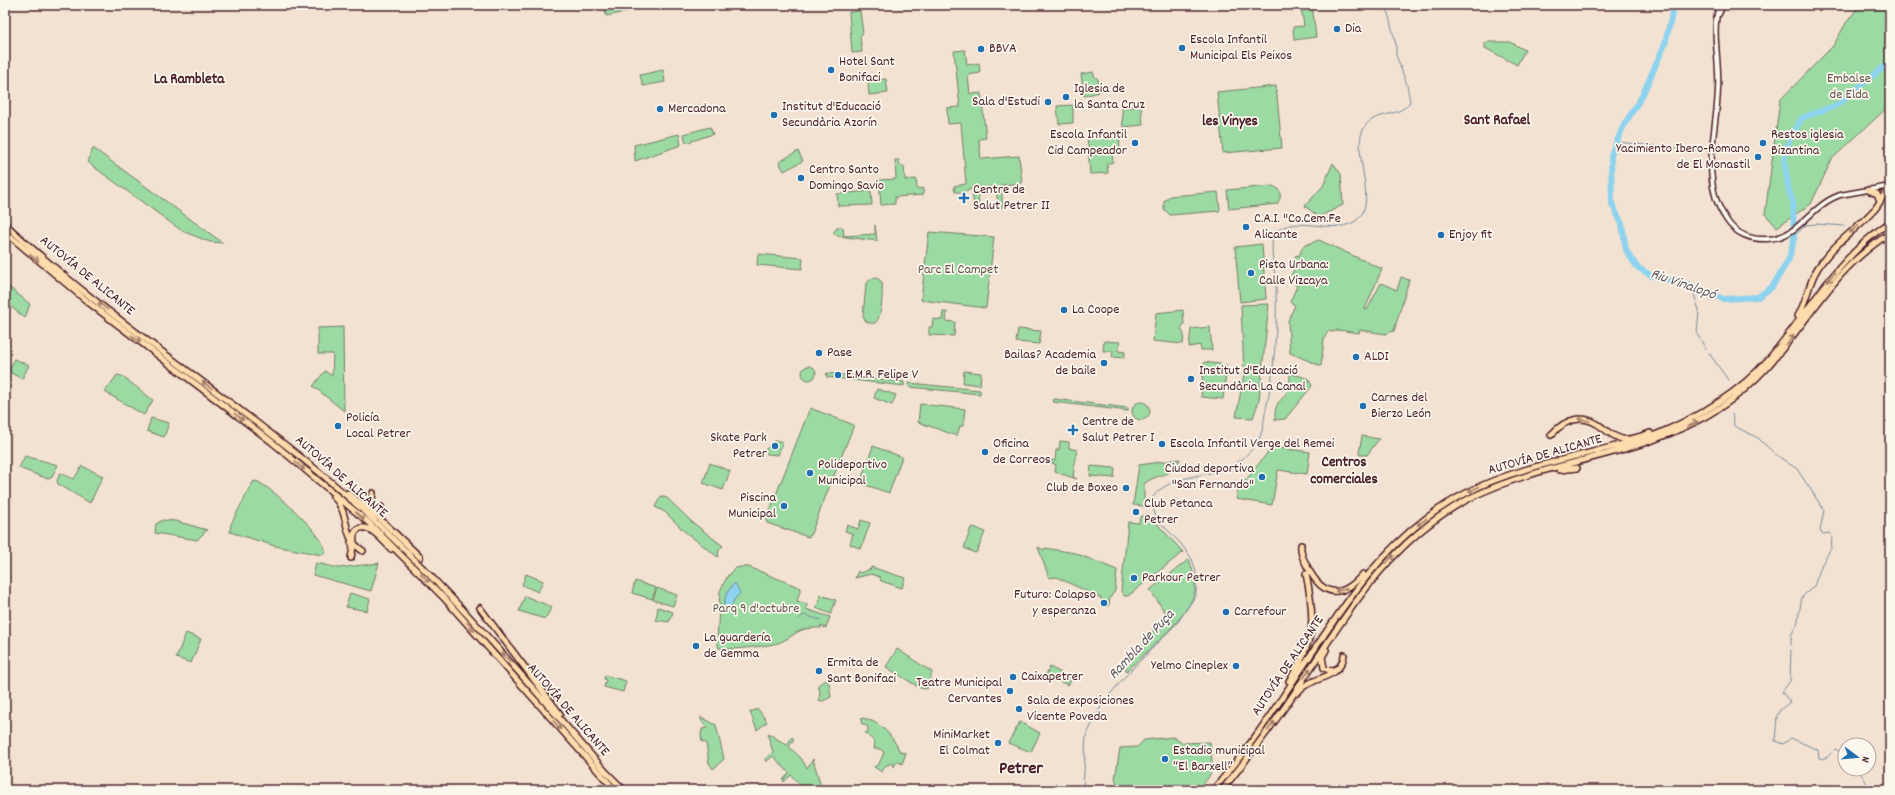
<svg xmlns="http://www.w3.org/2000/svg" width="1895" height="795" font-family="Dekko,sans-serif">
	<rect width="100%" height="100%" fill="#f3e2d1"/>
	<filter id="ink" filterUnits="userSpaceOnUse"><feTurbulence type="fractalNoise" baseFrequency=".025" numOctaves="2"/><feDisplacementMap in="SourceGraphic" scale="8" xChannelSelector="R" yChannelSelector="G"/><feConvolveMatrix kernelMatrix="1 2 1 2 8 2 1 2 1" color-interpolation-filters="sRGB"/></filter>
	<g filter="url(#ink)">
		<path fill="#9bdaa2" stroke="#727c66" d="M609,5H625L626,12L606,16L604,6Z
			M1312,5L1316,37L1294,40L1293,27L1304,26L1301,7Z
			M1860,5H1890V105L1832,159L1811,204L1777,227L1765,214L1780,100L1833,46L1846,23Z
			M860,11L863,33L860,36L862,52L852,53L849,12Z
			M1487,42H1510L1525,50L1517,65L1485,48V43Z
			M965,50L967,65L979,63L980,73L968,75L970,94L981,93L986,138L979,139L981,159L1019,156L1022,183L1001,185L1003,207H998L996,186L978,188L979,209L974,210L972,188L966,192H955L954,186L966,184L961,123L948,124L947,108L960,107L954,51Z
			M663,70L665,82L643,86L640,75Z
			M1093,72L1095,77L1098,79L1099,92L1084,96L1081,74Z
			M886,79L888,93L869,95L868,81Z
			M1276,86L1282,148L1223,153L1217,92Z
			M1073,105V123L1059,124L1057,106Z
			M1141,106L1143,125L1123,127L1122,108Z
			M710,127L713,134L686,143L684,134Z
			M1119,132L1120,152L1112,153L1113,162L1107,164L1108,173L1090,174L1087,135Z
			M679,134L681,145L635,161L634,145Z
			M93,148L223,243L210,242L182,231L94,167L88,162Z
			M798,151L803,161L784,171L779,162Z
			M895,160H899L900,166H904L905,180L916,179L917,189L923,188V195L895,197V204L881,205L879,180L896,179Z
			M1333,163L1341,174L1343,205L1319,217L1305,206L1323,186Z
			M1271,186C1281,187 1283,196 1277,204L1229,209L1227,190Z
			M871,191L872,205L838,206L837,194Z
			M1218,192L1220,209L1219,211L1170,215L1164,209V201L1170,196Z
			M875,225L877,241L838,236L833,233L837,228L843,227L844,236L875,234Z
			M929,232L994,237L986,308L921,300Z
			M1319,240L1382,269L1365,309L1367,310L1381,283L1397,290L1401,277L1409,280L1394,331L1385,334L1360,330L1359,333L1338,330L1333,332L1328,331L1324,339L1321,366L1290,353L1288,321L1295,305L1290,302L1297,286L1295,285L1296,282L1289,280L1294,269L1291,267L1296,255L1299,256L1303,246Z
			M1262,244L1266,299L1240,302L1235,247Z
			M758,254L803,258L802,269L757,265Z
			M877,278L882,282C883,291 882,318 875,323C869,324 865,322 863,316L866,285L870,279Z
			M5,284L30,304L25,318L5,302Z
			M1269,304L1259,400L1253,418L1236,417L1244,374L1241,305Z
			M1183,310L1184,324L1181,329L1184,334L1183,344L1153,341L1156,313Z
			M943,312H947L946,321L955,322L954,336L929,335V327H932L933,319L942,320Z
			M343,327L344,411L313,386L325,371L332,376L333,354H318V328Z
			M1210,327L1212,350H1201L1200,345L1189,347L1191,329Z
			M1018,329L1041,331L1039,344L1016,342Z
			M1104,341L1120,342L1118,351L1125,352L1124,358L1112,357L1113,351H1103Z
			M14,359L29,365L22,379L11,373L10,369Z
			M1204,362L1227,365L1223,399L1201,397Z
			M802 373a7 7 0 1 1 14 0a7 7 0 1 1-14 0Z
			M964,371L981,373L980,385L963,383Z
			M827,373L904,382V386L827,377L826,375Z
			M1290,373L1309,379L1312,386L1285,419L1275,420C1274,398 1283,403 1288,389C1290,385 1290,378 1290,373Z
			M117,375L122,376L153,400L144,415L105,392Z
			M909,383L980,390V394L909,387Z
			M877,389L896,395L892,405L874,398Z
			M1054,399L1128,408V411L1053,402Z
			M1132 411a9 9 0 1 1 18 0a9 9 0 1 1-18 0Z
			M920,404L965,409L963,426H960L957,436L918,422Z
			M810,408L854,425L810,536L808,537L767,523L766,520Z
			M151,418L169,423L164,437L147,431Z
			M1362,436L1379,439L1367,455H1360L1359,453Z
			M775,440L783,442L778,455L767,454L765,450Z
			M1060,441L1069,442V448L1077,450L1073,477L1077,479L1055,472L1056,465L1050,462L1051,460L1055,461L1056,450H1059Z
			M873,446L902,457L889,493L860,483Z
			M1272,447L1310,452L1307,474L1278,470L1272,505L1236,499L1238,490Z
			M25,456L58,465L51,478L48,479L19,468Z
			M1180,459C1172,479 1156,473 1144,484V506L1133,505L1139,465Z
			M710,463L730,471L723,490L703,483Z
			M82,466L103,476L90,503L58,484L57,481L60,473L74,479Z
			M1091,466L1115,468L1114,478L1090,476Z
			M256,481C269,485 330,539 325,553L322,555L275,546L230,532L231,524L253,482Z
			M661,496L667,498L692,522L723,546L719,550L718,557L684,531L665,512L655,507Z
			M1148,514L1183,552L1128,596H1124L1121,591L1128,522L1139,523L1140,517Z
			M163,520L176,521L207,530L197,540L155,533L156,524Z
			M861,520L870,523L861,549L850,544L853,534L845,531L847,525L858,529Z
			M974,527L985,532L977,552L975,553L964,548L971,528Z
			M1038,547L1044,550L1045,548L1075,553L1117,570L1115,591L1110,598L1109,605L1105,607L1101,598L1056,577L1049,578Z
			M1189,559C1192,569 1198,585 1194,595C1186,619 1146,652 1127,671L1125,669L1151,633L1167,615L1150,590Z
			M316,563L339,568L379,563L371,591L313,575Z
			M740,567H749L801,588L797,601L807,604L806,609L830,617L826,628L821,626V628C795,627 797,636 778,643C767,646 728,651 719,648L717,641L720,591L728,575H730L733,569Z
			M871,567L905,578L902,588L881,581L880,577L871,574L855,578L858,571L860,573L871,569Z
			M526,574L543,581L538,592L522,585Z
			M635,581L656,588L652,599L632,593Z
			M657,588L677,595L673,606L653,600Z
			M350,593L370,599L367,611L346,607Z
			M821,595L836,600L831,614L816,608Z
			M525,596L552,607L545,619L519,611Z
			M658,607L673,612L669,622L656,620Z
			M186,633L201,639L191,663L176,658Z
			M897,649L932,672L927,689L920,688L886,667Z
			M1050,667L1072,679L1068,685L1045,676Z
			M605,675L626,681L623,692L604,687L606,680L604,679Z
			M825,680L829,683L831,697L823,701L819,700L820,692L818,685Z
			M758,709L767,722L757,730L750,712Z
			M701,717L716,725L724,759L713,769L709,763L706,743L702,742L701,736L702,729L707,728L701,720Z
			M862,718C880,721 893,736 900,752L906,753L902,764L897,761L894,767L892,763L885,766L882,772L874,767L879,764L884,752L880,749H874L875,742L865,733L868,732V727L861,723Z
			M1020,722L1040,733L1031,752L1008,743Z
			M769,734L787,745L792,737L794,739L789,747L801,758L807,768L813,759L822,790H805L791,775L784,782L783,780L789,773L773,756L766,762L765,759L773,752L768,736Z
			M1173,737L1182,743L1210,742C1212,765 1217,774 1196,790H1121L1115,779L1120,748L1137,747L1144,740Z"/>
		<path fill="#8dd3ef" stroke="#728ba1" d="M735,583L740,593L734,600L730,610L725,613C722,603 726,590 735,583Z"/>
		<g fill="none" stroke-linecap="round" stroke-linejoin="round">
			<path stroke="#728ba1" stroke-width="1" d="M1617,142L1700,151
				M1794,236L1806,225L1816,224L1845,226
				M1691,285L1699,310L1697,334L1706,349
				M1709,353L1728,380
				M1732,414L1734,426L1758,438L1775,454L1797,469L1824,510L1820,531L1823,534L1830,533L1832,537L1831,548L1822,564L1814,586L1802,597L1797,625L1791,635V645
				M799,619L804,615L821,620
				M1791,650L1790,681L1782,692L1790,702L1780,710L1777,716L1775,741L1783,744L1791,738L1818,750L1819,758C1824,760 1828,757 1831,753
				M1834,750L1836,749L1845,758
				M1858,769L1871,790
				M1083,790L1086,736L1104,701L1131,670L1178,622L1196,595V572L1192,559L1181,544L1158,520L1150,502C1163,474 1210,478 1233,465C1245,459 1254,448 1260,437C1263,430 1264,421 1265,413C1275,372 1277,329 1276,287C1275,270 1270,252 1273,236C1290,211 1330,236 1354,222C1381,206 1351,154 1363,130C1370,113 1391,117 1404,108C1407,107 1409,103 1410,101L1407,85L1396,55V45L1386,5"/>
			<path stroke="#8dd3ef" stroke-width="6" d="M1674,5L1665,44L1642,96L1624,125L1611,155L1612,204L1622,224L1626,250L1637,267L1652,276L1691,285L1723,299L1758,297L1772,287L1789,259L1794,239L1793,202L1789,191L1784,160L1790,138L1802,118L1837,105L1890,62"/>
			<g stroke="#4a1f2b" stroke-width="7">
				<path id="secondary" d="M1719,5C1711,33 1720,61 1718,89C1717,133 1699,180 1726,219C1735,234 1751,240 1768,239C1797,238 1809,209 1833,198L1840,195L1890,186
					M1719,14L1723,5"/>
			</g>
			<g stroke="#4a1f2b" stroke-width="8">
				<path id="motorway" d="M1868,190L1877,194L1880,201
					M5,224C107,319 226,393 332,483C433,569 518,671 605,771L624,790
					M5,232L88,302L272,442L369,523L445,599L615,790
					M1798,316C1806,302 1808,287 1815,273C1829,247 1855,231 1874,210C1881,203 1882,194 1890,188
					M1551,435C1566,418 1584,413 1603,428C1609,433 1615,437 1622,439C1630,440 1642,436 1650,433
					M1560,470L1577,468
					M348,493L379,518L420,557
					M333,496C352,515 340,537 363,551
					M363,504L381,507
					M367,505L372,501L373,493
					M354,542C353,537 353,533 357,530C368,521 384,542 391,549
					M1301,545C1300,554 1304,560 1308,568C1323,597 1342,599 1363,574
					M351,558L353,547L351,542
					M480,608L560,714
					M1326,650L1322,657L1324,668L1331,671L1338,668
					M1289,681C1315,640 1316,621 1306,574
					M1297,693C1310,675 1341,681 1344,655
					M1213,790C1251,747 1282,698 1314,650C1357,586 1397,528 1468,492C1523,464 1595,454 1655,435C1697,418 1738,394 1768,360C1809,312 1836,259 1890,222
					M1222,790C1244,763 1265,735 1285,707C1338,629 1384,541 1472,497C1553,457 1642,459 1721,407C1770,375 1797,327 1833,284C1849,264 1869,247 1890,233"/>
			</g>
			<use href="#secondary" stroke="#fbf7ec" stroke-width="4"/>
			<use href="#motorway" stroke="#fddbac" stroke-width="5"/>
		</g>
		<defs><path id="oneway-shaft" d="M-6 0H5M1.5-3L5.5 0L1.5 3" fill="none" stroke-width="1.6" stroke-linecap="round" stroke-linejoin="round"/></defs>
		<g stroke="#a47d6c">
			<use href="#oneway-shaft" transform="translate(1854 229) rotate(137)"/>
			<use href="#oneway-shaft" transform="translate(34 258) rotate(39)"/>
			<use href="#oneway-shaft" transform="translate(1831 277) rotate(130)"/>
			<use href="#oneway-shaft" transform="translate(103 306) rotate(-143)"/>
			<use href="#oneway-shaft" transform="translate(136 339) rotate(37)"/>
			<use href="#oneway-shaft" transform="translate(1790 340) rotate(-52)"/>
			<use href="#oneway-shaft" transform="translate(207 385) rotate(-143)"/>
			<use href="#oneway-shaft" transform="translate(239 417) rotate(37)"/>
			<use href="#oneway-shaft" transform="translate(1584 420) rotate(-171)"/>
			<use href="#oneway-shaft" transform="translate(1693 424) rotate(-27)"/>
			<use href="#oneway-shaft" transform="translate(300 466) rotate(39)"/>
			<use href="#oneway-shaft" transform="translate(1474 489) rotate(155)"/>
			<use href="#oneway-shaft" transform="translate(360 516) rotate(41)"/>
			<use href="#oneway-shaft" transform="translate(1422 522) rotate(144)"/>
			<use href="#oneway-shaft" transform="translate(1390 559) rotate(-46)"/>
			<use href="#oneway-shaft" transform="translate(425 578) rotate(44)"/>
			<use href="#oneway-shaft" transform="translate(1341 590) rotate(169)"/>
			<use href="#oneway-shaft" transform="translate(471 627) rotate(48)"/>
			<use href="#oneway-shaft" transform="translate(506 657) rotate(-132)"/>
			<use href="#oneway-shaft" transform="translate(1307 673) rotate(-56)"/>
			<use href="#oneway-shaft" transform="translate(557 725) rotate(49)"/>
			<use href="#oneway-shaft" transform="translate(1271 726) rotate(-54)"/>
		</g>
	</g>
	<g fill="#1f6fb2" stroke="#fbf7ec" stroke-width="1.5">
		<circle cx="1337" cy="29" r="4"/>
		<circle cx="1182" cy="48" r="4"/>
		<circle cx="981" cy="49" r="4"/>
		<circle cx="831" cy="70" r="4"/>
		<circle cx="1066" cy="97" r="4"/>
		<circle cx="1048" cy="102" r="4"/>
		<circle cx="660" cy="109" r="4"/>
		<circle cx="774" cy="115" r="4"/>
		<circle cx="1135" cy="143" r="4"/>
		<circle cx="1763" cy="143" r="4"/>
		<circle cx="1758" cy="157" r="4"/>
		<circle cx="801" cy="178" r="4"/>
		<path d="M962 192h4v4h4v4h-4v4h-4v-4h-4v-4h4z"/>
		<circle cx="1246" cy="227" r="4"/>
		<circle cx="1441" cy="235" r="4"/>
		<circle cx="1251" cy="273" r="4"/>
		<circle cx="1064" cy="310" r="4"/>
		<circle cx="819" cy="353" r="4"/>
		<circle cx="1356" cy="357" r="4"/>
		<circle cx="1104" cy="363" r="4"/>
		<circle cx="838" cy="375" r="4"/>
		<circle cx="1191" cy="379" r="4"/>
		<circle cx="1363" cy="406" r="4"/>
		<circle cx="338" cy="426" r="4"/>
		<path d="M1071 424h4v4h4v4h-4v4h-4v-4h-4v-4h4z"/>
		<circle cx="1162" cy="444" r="4"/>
		<circle cx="775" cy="446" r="4"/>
		<circle cx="985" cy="452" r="4"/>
		<circle cx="810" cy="473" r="4"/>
		<circle cx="1262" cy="477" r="4"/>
		<circle cx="1126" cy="488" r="4"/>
		<circle cx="784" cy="506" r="4"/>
		<circle cx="1136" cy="512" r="4"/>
		<circle cx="1134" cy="578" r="4"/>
		<circle cx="1104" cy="603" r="4"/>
		<circle cx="1226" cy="612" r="4"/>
		<circle cx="696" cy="646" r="4"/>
		<circle cx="1236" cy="666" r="4"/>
		<circle cx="819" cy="671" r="4"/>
		<circle cx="1013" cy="677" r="4"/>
		<circle cx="1010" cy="691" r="4"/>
		<circle cx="1019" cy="709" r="4"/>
		<circle cx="998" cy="743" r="4"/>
		<circle cx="1165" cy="759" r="4"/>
	</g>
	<g text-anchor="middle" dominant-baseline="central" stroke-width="3.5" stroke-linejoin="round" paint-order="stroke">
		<g font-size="14" fill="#4a1f2b" stroke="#fbf7ec" text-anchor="start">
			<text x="1345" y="29">Dia</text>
			<text x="1190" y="40">Escola Infantil<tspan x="1190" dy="16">Municipal Els Peixos</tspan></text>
			<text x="989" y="49">BBVA</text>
			<text x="839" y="62">Hotel Sant<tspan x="839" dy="16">Bonifaci</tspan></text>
			<text x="1074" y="89">Iglesia de<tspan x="1074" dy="16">la Santa Cruz</tspan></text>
			<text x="1040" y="102" text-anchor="end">Sala d'Estudi</text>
			<text x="782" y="107">Institut d'Educació<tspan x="782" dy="16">Secundària Azorín</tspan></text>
			<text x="668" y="109">Mercadona</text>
			<text x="1127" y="135" text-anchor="end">Escola Infantil<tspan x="1127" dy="16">Cid Campeador</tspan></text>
			<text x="1771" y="135">Restos iglesia<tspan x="1771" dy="16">Bizantina</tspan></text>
			<text x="1750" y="149" text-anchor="end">Yacimiento Ibero-Romano<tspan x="1750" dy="16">de El Monastil</tspan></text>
			<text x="809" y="170">Centro Santo<tspan x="809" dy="16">Domingo Savio</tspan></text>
			<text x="973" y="190">Centre de<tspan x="973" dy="16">Salut Petrer II</tspan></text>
			<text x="1254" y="219">C.A.I. "Co.Cem.Fe<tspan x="1254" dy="16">Alicante</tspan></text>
			<text x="1449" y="235">Enjoy fit</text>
			<text x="1259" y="265">Pista Urbana:<tspan x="1259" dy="16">Calle Vizcaya</tspan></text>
			<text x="1072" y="310">La Coope</text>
			<text x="827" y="353">Pase</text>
			<text x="1096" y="355" text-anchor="end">Bailas? Academia<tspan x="1096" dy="16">de baile</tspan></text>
			<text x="1364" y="357">ALDI</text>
			<text x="1199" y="371">Institut d'Educació<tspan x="1199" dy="16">Secundària La Canal</tspan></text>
			<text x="846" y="375">E.M.R. Felipe V</text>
			<text x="1371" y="398">Carnes del<tspan x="1371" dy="16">Bierzo León</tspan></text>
			<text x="346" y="418">Policía<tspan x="346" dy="16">Local Petrer</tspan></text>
			<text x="1082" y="422">Centre de<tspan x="1082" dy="16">Salut Petrer I</tspan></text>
			<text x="767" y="438" text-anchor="end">Skate Park<tspan x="767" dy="16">Petrer</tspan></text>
			<text x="993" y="444">Oficina<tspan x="993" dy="16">de Correos</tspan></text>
			<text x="1170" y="444">Escola Infantil Verge del Remei</text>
			<text x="818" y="465">Polideportivo<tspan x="818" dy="16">Municipal</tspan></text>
			<text x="1254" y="469" text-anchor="end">Ciudad deportiva<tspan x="1254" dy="16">"San Fernando"</tspan></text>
			<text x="1118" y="488" text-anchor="end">Club de Boxeo</text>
			<text x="776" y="498" text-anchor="end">Piscina<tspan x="776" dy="16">Municipal</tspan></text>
			<text x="1144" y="504">Club Petanca<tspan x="1144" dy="16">Petrer</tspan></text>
			<text x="1142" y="578">Parkour Petrer</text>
			<text x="1096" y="595" text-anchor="end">Futuro: Colapso<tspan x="1096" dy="16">y esperanza</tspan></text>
			<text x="1234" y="612">Carrefour</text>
			<text x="704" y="638">La guardería<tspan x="704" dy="16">de Gemma</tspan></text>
			<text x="827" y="663">Ermita de<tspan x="827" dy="16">Sant Bonifaci</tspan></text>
			<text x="1228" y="666" text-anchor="end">Yelmo Cineplex</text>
			<text x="1021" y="677">Caixapetrer</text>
			<text x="1002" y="683" text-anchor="end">Teatre Municipal<tspan x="1002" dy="16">Cervantes</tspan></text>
			<text x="1027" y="701">Sala de exposiciones<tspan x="1027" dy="16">Vicente Poveda</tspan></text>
			<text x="990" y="735" text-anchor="end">MiniMarket<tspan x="990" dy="16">El Colmat</tspan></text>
			<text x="1173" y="751">Estadio municipal<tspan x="1173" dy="16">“El Barxell”</tspan></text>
		</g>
		<g font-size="14" fill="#62574f" stroke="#fbf7ec">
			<text x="1849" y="79">Embalse<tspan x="1849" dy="16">de Elda</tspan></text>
			<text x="958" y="270">Parc El Campet</text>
			<text x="756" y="609">Parq 9 d'octubre</text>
		</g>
		<g font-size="14" fill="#4a1f2b" stroke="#fbf7ec">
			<text transform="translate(87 276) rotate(39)">AUTOVÍA DE ALICANTE</text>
			<text transform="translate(1545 455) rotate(-16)">AUTOVÍA DE ALICANTE</text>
			<text transform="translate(341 477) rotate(41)">AUTOVÍA DE ALICANTE</text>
			<text transform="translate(1288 666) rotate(-56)">AUTOVÍA DE ALICANTE</text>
			<text transform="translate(568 710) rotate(49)">AUTOVÍA DE ALICANTE</text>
		</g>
		<g font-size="15" font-weight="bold" fill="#4a1f2b" stroke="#fbf7ec">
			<text x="189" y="80">La Rambleta</text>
			<text x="1497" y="121">Sant Rafael</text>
			<text x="1230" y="122">les Vinyes</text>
			<text x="1344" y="463">Centros<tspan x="1344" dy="17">comerciales</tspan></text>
		</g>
		<g font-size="15" font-style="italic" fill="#5e5566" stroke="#fbf7ec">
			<text transform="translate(1683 285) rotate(19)">Riu Vinalopó</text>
			<text transform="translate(1142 645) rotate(-47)">Rambla de Puça</text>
		</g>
		<g font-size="18" font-weight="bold" fill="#4a1f2b" stroke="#fbf7ec">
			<text x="1021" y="769">Petrer</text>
		</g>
	</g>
	<rect width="1895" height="795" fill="none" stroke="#fbf7ec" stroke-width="20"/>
	<rect x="10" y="10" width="1875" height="775" fill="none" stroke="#4a1f2b" stroke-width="1.5" filter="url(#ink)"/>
	<g transform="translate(1857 757) rotate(106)"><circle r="19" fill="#fbf7ec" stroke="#b4a19f"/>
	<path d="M0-3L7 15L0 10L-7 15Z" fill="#1f6fb2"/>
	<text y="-6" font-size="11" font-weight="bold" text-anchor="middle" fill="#4a1f2b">N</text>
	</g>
</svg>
